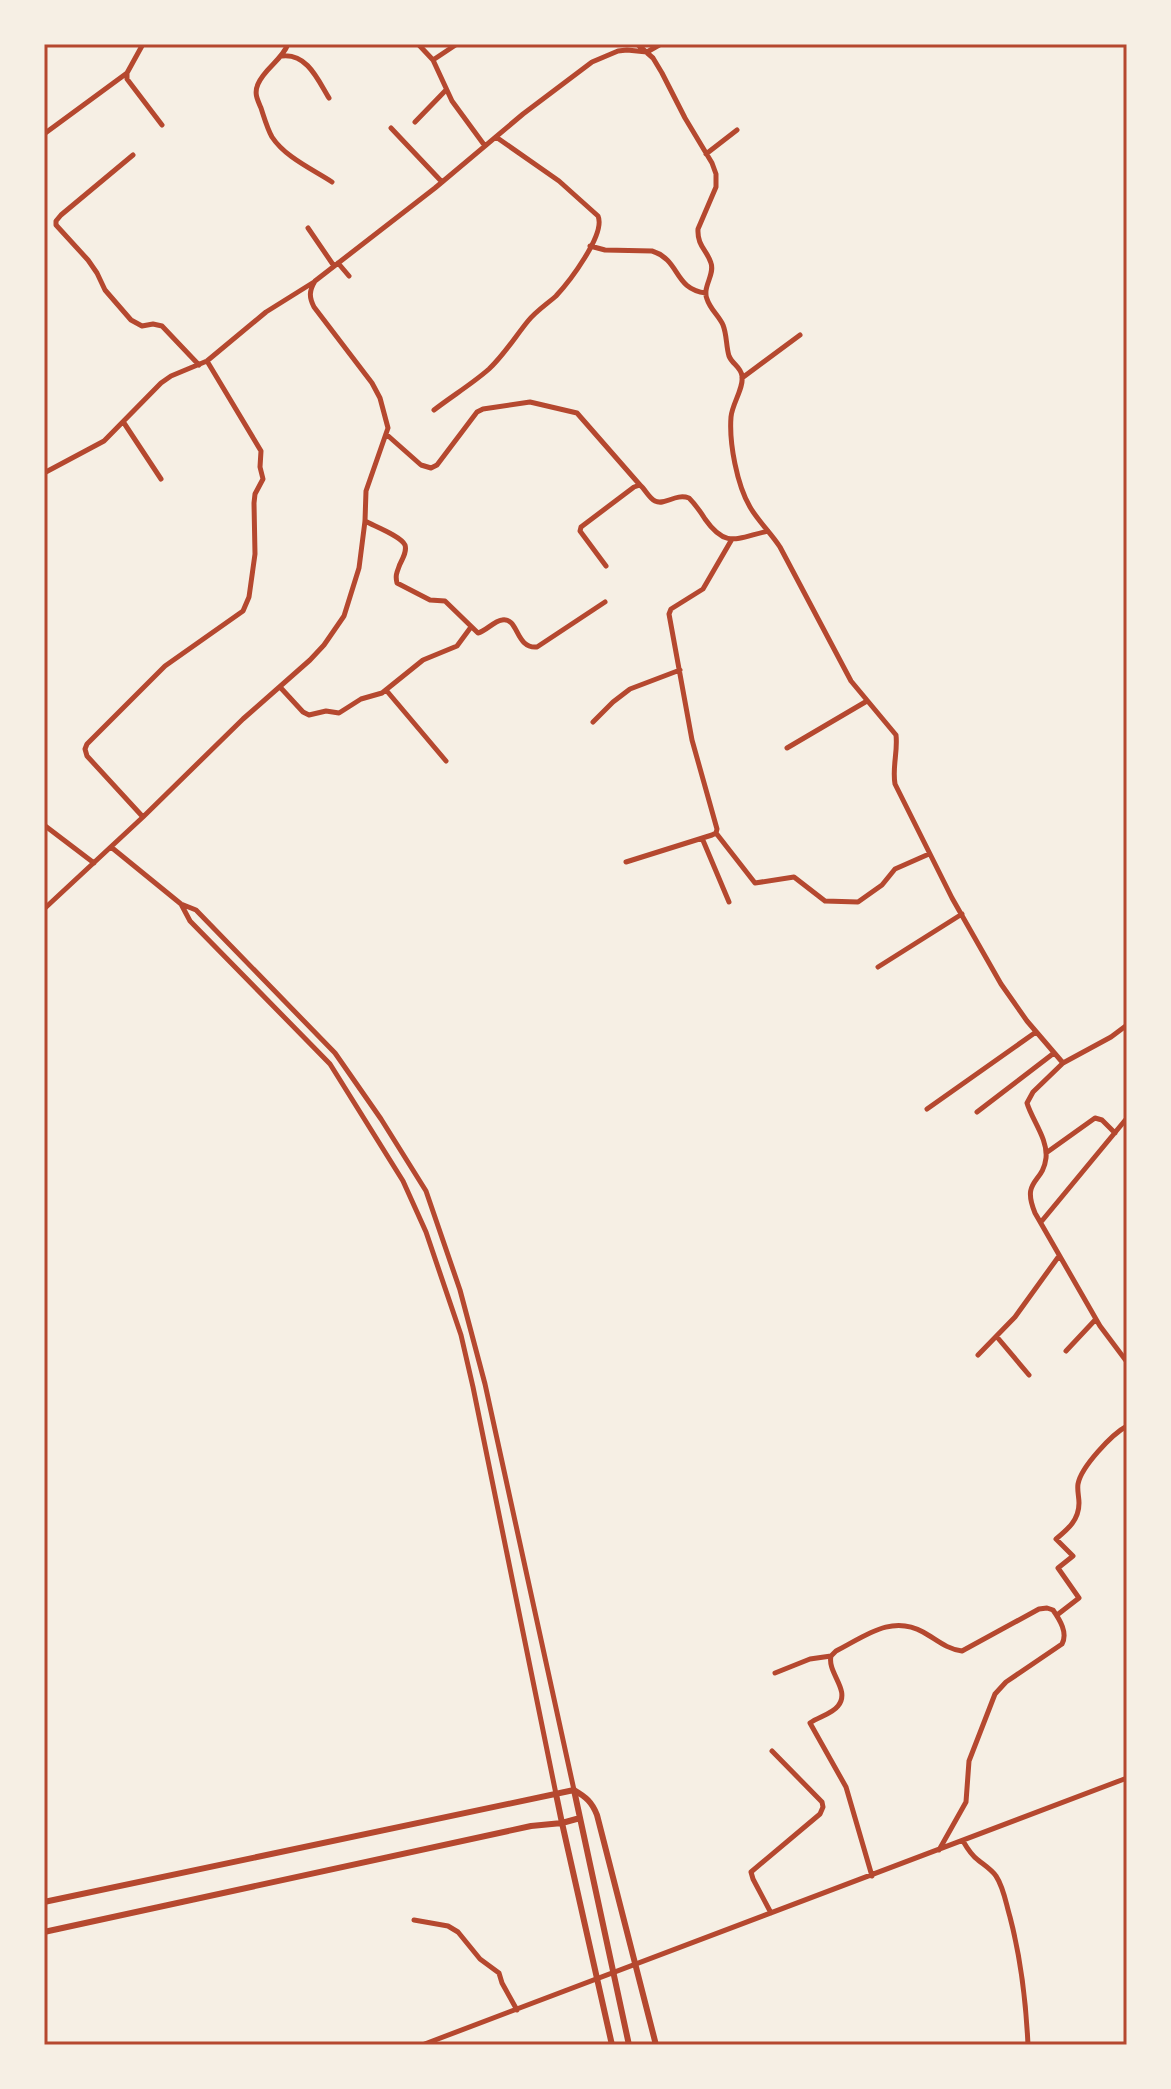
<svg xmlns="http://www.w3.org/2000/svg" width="1171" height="2089" font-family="'Times New Roman',serif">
	<rect width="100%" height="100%" fill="#f6efe4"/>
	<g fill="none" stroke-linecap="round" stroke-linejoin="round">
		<path stroke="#b5482f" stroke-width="5" d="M143,44L127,73V79L162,125
			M288,44C282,60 265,68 258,84C254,93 257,99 261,108C264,117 267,128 272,137C285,157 312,169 332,182
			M418,44L433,60L452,101L485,146
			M637,44L653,58L662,73L685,118L712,163L716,174V187L698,229C697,246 707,250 711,263C715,275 702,287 707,299C710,309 719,316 723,325C727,335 726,346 729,356C732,364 741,367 742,376C744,388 732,404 731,417C729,443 737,485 750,507C758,521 771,533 780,547L851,681L896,735C898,752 892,767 895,784L952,898L1001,984L1027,1021L1063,1063
			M282,56C307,53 318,80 329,98
			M433,60L457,44
			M415,122L446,90
			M391,128L442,182
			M44,134L127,73
			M706,154L737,130
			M133,155L61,215L56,221V225L88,260L97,273L105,290L131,320L142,326L153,324L162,326L199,365
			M308,228L334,266
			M590,246L605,250L652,251C681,260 673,289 706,293
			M338,263L349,276
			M742,378L800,335
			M434,410C452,396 472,384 489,369C504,355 515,337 528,321C536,311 547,304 556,296C569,282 606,234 598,216L559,181L496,137
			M124,423L161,479
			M386,434L421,465L431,468L437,465L477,412L483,409L530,402L577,413L640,485
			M44,473L104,441L161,383L171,376L207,361L266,312L314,282
			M365,521C374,526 401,536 405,545C407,551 403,558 400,564C397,572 395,575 397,583L430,600L445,601L478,633C486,631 494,621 502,620C519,617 515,649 537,647L605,602
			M606,566L580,531L581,527L634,487L640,485C645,489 649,498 655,501C665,506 675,493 689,498C695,504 700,511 705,519C726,549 737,538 768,531
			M280,687L303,712L309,715L326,711L339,713L361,699L382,693L423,660L457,646L471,627
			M386,690L446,761
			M593,722L613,702L630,689L680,670
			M787,748L867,701
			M143,817L87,756L85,749L87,744L165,666L243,611L249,597L255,554L254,503L255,494L263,479L260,467L261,451L207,361
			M44,825L94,863
			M716,833L755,883L794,877L825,901L858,902L882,885L895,869L929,854
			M702,838L729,902
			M111,847L181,904L196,910L335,1053L381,1119L426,1191L460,1290L485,1384L574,1790
			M626,862L712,835L716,833L717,829L692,740L669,614L671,609L703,589L732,539
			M181,904L190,921L330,1064L403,1181L426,1232L461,1335L473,1387L556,1794
			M44,909L143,817L243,719L310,660L324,645L344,616L359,568L365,521L366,491L388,428L380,398L372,383L314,307C309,297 309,291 315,281L435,188L523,114L592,62L618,51L627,50L647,52L661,44
			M878,967L962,914
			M1127,1025L1111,1037L1063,1063L1033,1092L1027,1103C1032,1120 1048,1139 1046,1158C1043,1184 1021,1179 1035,1213L1100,1326L1127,1362
			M927,1109L1036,1032
			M977,1112L1054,1053
			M1046,1153L1095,1118L1102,1120L1115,1133
			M1041,1222L1127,1118
			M997,1337L1029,1375
			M1066,1351L1096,1319
			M978,1355L1015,1317L1059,1256
			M1057,1615L1079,1598L1058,1568L1073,1556L1056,1539C1068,1529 1079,1520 1079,1503C1079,1497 1077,1490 1078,1484C1081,1467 1112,1434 1127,1426
			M775,1673L810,1659L831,1656
			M963,1841C967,1848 971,1855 978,1860C984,1865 991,1869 996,1876C1004,1888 1006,1904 1010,1917C1021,1959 1026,2002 1028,2045
			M872,1876L846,1787L810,1723C818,1717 832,1714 838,1706C851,1690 827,1673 831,1656L836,1651C864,1637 891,1614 923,1632C936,1639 946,1649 962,1651L1039,1609L1047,1608L1053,1610C1060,1620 1068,1633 1062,1644L1006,1682L995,1694L969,1761L966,1802L939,1850
			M771,1913L753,1879L751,1872L820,1814L823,1807L822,1802L772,1751
			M414,1920L448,1926L458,1932L480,1959L499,1973L502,1983L517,2010
			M422,2045L1127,1778"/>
		<path stroke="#b5482f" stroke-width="6" d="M574,1790C586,1797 592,1802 597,1815L656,2045
			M556,1794L562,1823L580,1818
			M44,1902L574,1790L629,2045
			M44,1932L531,1826L562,1823L612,2045"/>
	</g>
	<rect width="1171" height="2089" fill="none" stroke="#f6efe4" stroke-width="92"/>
	<rect x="46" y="46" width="1079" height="1997" fill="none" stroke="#b5482f" stroke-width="3"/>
</svg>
